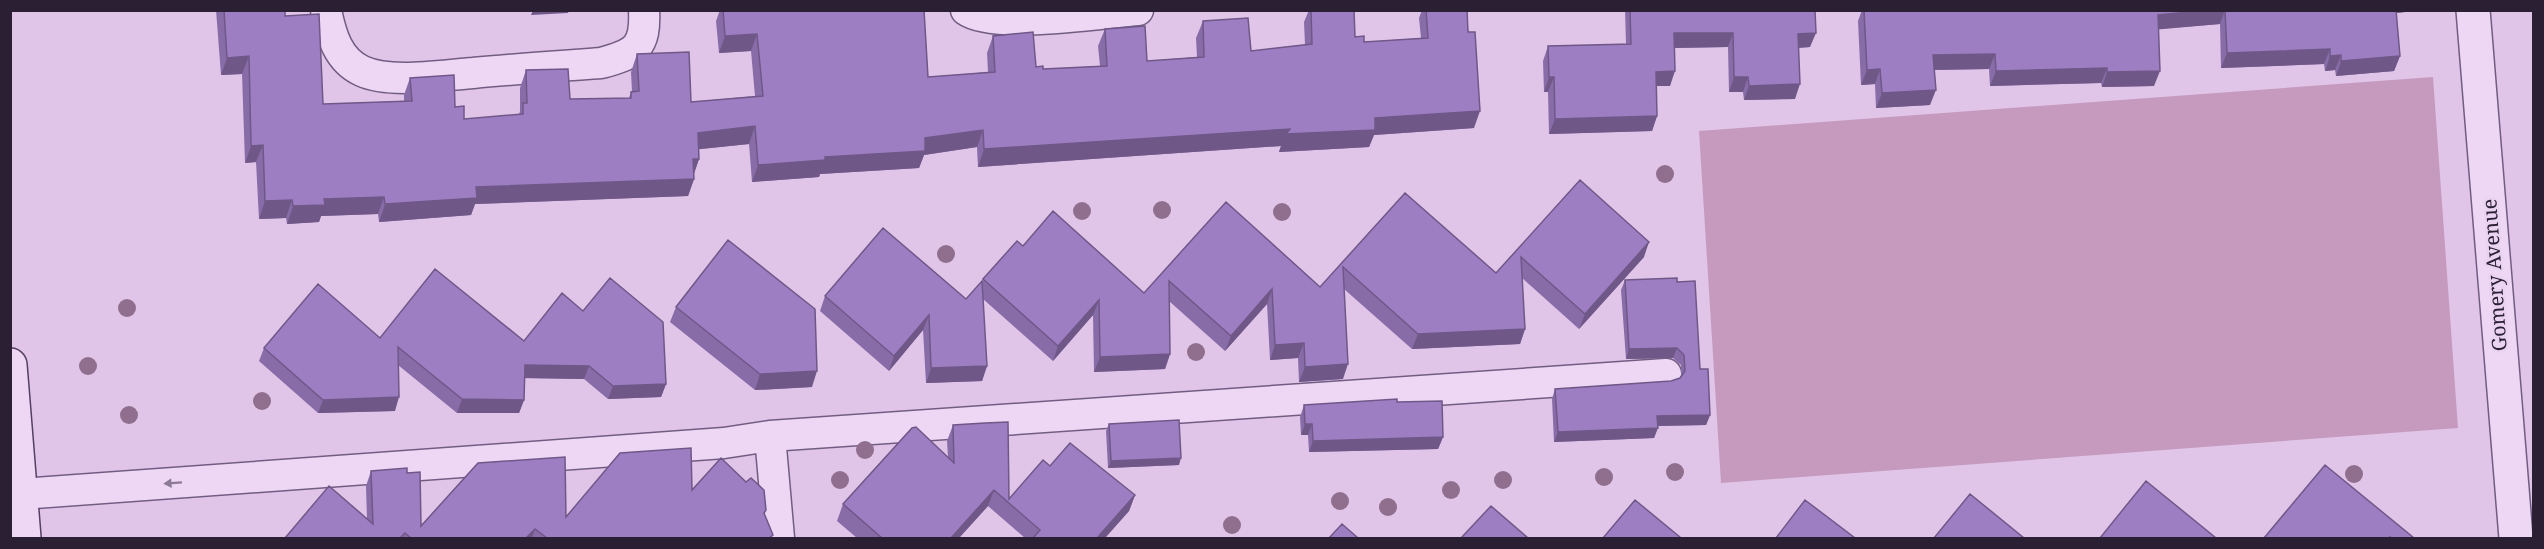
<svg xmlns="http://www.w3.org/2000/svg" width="2544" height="549" font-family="'Noto Serif',serif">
	<rect width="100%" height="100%" fill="#e0c5e9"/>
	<path fill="#c69abf" d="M2433,77L2458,428L1721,483L1699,131Z"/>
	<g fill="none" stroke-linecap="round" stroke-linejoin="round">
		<g stroke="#725d82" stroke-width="33">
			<path id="minor" d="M326,10C331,35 338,60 362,71C390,84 442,75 473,73C516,69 559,66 601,63C636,54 646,47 644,10
				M966,10C994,30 1100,13 1138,10
				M770,436L779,538
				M21,494L724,443L770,436L1666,374"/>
		</g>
		<g stroke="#725d82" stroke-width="36">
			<path id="tertiary" d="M2473,10L2516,538"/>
		</g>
		<g stroke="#534063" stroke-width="36">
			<path id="secondary" d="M10,365L24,538"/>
		</g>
		<use href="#minor" stroke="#edd7f5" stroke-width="30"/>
		<use href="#tertiary" stroke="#edd7f5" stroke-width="33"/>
		<use href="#secondary" stroke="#edd7f5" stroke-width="33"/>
	</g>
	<g fill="#8f6f8d">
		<circle cx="1665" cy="174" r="9"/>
		<circle cx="1162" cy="210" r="9"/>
		<circle cx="1082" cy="211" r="9"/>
		<circle cx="1282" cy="212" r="9"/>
		<circle cx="946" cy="254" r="9"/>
		<circle cx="127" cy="308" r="9"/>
		<circle cx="1196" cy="352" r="9"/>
		<circle cx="88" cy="366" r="9"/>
		<circle cx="262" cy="401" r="9"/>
		<circle cx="129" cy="415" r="9"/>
		<circle cx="865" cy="450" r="9"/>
		<circle cx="1675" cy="472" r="9"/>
		<circle cx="2354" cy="474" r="9"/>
		<circle cx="1604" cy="477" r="9"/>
		<circle cx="840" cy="480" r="9"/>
		<circle cx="1503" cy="480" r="9"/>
		<circle cx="1451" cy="490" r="9"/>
		<circle cx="1340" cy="501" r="9"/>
		<circle cx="1388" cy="507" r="9"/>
		<circle cx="1232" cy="525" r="9"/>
	</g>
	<path fill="#886ca8" d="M216,10H285V16L323,104L404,101V95L410,78L455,107L464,119L519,115L520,111V88L526,70L570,99L629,98L631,92H632L631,72L637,54L691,102L755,96L751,51L719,53L716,21L720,10H924L928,77L988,72L987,53L993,36L1036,67L1043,69L1100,66L1098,46L1105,29L1147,61L1197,57L1196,38L1203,21L1251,51L1305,45L1304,22L1309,10H1354L1355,37L1364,42L1421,38L1419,18L1422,10H1467L1474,128L1374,135L1369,147L1279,152L1281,146L978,167L977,147L924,155L919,168L820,174L819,177L752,182L749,144L699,149V159L694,174V179L688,196L475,204L471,215L379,222L378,214L321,216L319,222L287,224L286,218L259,219L256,162L245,163L242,74L221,75Z
		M1625,10H1815L1810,47L1799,48L1795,99L1744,100L1743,92H1729L1728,47L1674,48L1670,86H1656L1657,116L1652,131L1549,134L1548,92H1544L1543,61L1548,46L1626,44Z
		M1862,10H2406L2405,12L2396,13L2400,56L2394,71L2336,76L2335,70L2325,71L2324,64L2221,68L2220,24L2158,29L2154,86L2102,87L2101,83L1990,86L1989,69L1934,70L1930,105L1876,108L1875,84L1861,85L1858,21Z
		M1580,180L1644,257L1579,329L1522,278L1525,329L1520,344L1412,349L1344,289L1343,379L1299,382L1298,358L1270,360L1267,304L1225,351L1169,301L1170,354L1165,369L1094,372L1093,315L1053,361L983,299L987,366L982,381L926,383L923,330L889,371L820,311L825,296L966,299L982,283L983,279L1023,246L1144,293L1226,202L1320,287L1405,193L1496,273Z
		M1625,280L1677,282L1700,369L1710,415L1706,425L1658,426L1654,438L1554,442L1552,399L1555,389L1671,381L1680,378L1681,376V365L1673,358L1626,359L1621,290Z
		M676,307L812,387L755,390L670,322Z
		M583,311L666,384L661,397L608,399L584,379L525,378L524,400L519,413H457L398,365L395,411L318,413L259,361L264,348L380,338L524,341Z
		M1397,402L1443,437L1438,449L1309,452L1308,435H1301L1300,417L1304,405Z
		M1109,424L1179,465L1108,468L1106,431Z
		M953,425L1009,499L1050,466L1135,495L1129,511L1105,538H1025L988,506L959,538H857L837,521L843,504L948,457L947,441Z
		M371,471L407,473L421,526L566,517L692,490L764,515L773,535L771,538H285L367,519L366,486Z"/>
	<path fill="#6f5888" d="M533,10H569L568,13L531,15Z
		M2210,10H2225L2220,24L2152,30L2158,15Z
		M2391,10H2406L2405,12L2390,14Z
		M1674,33H1733L1728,47L1669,48Z
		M1816,33L1810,47L1793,48L1798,34Z
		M757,34L751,51L719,53L725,36Z
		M2330,49L2324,64L2221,68L2227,53Z
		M1995,54L1989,69L1928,70L1933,55Z
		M2341,55L2335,70L2325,71L2330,56Z
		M249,56L242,74L221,75L227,58Z
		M2400,56L2394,71L2336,76L2341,61Z
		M2107,68L2101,83L1990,86L1996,71Z
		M1880,69L1875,84L1861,85L1867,70Z
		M1675,71L1670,86H1650L1656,72Z
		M2160,71L2154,86L2102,87L2107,72Z
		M1549,77H1554L1548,92H1544Z
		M1734,77H1748L1743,92H1729Z
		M1800,84L1795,99L1744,100L1749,86Z
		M1936,90L1930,105L1876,108L1882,93Z
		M1480,111L1474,128L1374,135L1369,147L1279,152L1281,146L978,167L984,149L1375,118Z
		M1657,116L1652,131L1549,134L1555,119Z
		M755,126L749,144L692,150L698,133Z
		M983,130L977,147L924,155L919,168L820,174L819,177L752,182L758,165L825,157L925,138Z
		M263,145L256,162L245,163L251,146Z
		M693,159H699L693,176Z
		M694,179L688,196L475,204L471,215L379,222L385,204L476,187Z
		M384,197L378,214L321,216L319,222L287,224L293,206L324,199Z
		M292,200L286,218L259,219L265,201Z
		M1649,242L1644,257L1579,329L1585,314Z
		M1272,289L1267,304L1225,351L1231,336Z
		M1099,300L1093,315L1053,361L1058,346Z
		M929,315L923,330L889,371L894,356Z
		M1525,329L1520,344L1412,349L1418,334Z
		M1304,343L1298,358L1270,360L1275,345Z
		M1677,348L1673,358L1626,359L1629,349Z
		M1170,354L1165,369L1094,372L1100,357Z
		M1348,364L1343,379L1299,382L1305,367Z
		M525,365L589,366L584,379L520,378Z
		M987,366L982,381L926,383L931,368Z
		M817,371L812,387L755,390L760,374Z
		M666,384L661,397L608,399L613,386Z
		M399,397L395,411L318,413L323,400Z
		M462,399L524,400L519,413H457Z
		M1710,415L1706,425L1654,426L1657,416Z
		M1305,424H1312L1308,435H1301Z
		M1658,428L1654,438L1554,442L1558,432Z
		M1443,437L1438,449L1309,452L1313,441Z
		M1181,458L1179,465L1108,468L1111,461Z
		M994,490L988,506L959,538H951Z
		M1135,495L1129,511L1105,538H1097Z
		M535,529L532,538H526Z"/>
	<path fill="#9e7ec3" stroke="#6f5888" stroke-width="1.5" d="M224,10H285V16L319,14L323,104L412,101L410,78L454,75L455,107L464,106V119L523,114V103H527L526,70L568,69L570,99L631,98V92L639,91L637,54L689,52L691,102L763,96L757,34L725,36L723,10H924L928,77L995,72L993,36L1033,32L1036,67L1043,66V69L1107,66L1105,29L1145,26L1147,61L1204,57L1203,21L1248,18L1251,51L1312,44L1311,10H1354L1355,37L1364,36V42L1428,38L1426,10H1467L1468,32H1475L1480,111L1375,118V130L1286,134L1290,129L984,149L983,130L925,138V151L825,157V160L758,165L755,126L698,133L699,159H693L694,179L476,187L477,198L385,204L384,197L324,199L325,205L293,206L292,200L265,201L263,145L251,146L249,56L227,58Z
		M1630,10H1815L1816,33L1798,34L1800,84L1749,86L1748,77H1734L1733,33H1674L1675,71L1656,72L1657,116L1555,119L1554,77H1549L1548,46L1631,44Z
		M1864,10H2210L2158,15L2160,71L2107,72V68L1996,71L1995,54L1933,55L1936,90L1882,93L1880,69L1867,70Z
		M2225,10H2396L2400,56L2341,61V55L2330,56V49L2227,53Z
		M1580,180L1649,242L1585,314L1521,257L1525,329L1418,334L1343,267L1348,364L1305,367L1304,343L1275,345L1272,289L1231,336L1169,281L1170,354L1100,357L1099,300L1058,346L983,279L1017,241L1023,246L1053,211L1144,293L1226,202L1320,287L1405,193L1496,273Z
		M883,228L966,299L982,281L987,366L931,368L929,315L894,356L825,296Z
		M728,240L815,309L817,371L760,374L676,307Z
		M435,269L524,341L562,293L583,311L610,278L663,322L666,384L613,386L589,366L525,365L524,400L462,399L398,347L399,397L323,400L264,348L318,284L380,338Z
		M1677,278V282L1695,281L1700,369H1708L1710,415L1657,416L1658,428L1558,432L1555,389L1671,381L1680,378L1685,371L1684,355L1677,348L1629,349L1625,280Z
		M1397,399V402L1442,401L1443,437L1313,441L1312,424H1305L1304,405Z
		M1179,420L1181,458L1111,461L1109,424Z
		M1008,422L1009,499L1043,460L1050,466L1070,443L1135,495L1097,538H1033L1040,530L994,490L951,538H882L843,504L912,428L916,427L954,463L953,425L985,423Z
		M691,448L692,490L721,458L746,482L751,478L764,490L766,510L764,513L773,535L769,538H547L535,529L526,538H411L405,533L400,538H285L329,486L373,524L371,471L407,468V473L420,472L421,526L478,463L565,457L566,517L620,453Z
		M2325,465L2414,538H2390V537L2388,538H2264Z
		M2146,481L2216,538H2100Z
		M1970,494L2024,538H1934Z
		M1635,500L1681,538H1603Z
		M1805,500L1855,538H1776Z
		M1491,506L1528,538H1461Z
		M1342,524L1358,538H1329Z"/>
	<defs><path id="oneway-solid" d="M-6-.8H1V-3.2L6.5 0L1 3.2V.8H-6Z" transform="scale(1.5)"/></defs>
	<use fill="#8c7b94" href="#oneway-solid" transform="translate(173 483) rotate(176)"/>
	<g text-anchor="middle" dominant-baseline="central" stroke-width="5" stroke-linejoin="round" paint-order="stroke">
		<g font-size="20" fill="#2a1f33" stroke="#ead3f1">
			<text transform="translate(2494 275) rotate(-94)">Gomery Avenue</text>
		</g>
	</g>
	<rect width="2544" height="549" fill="none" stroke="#2a1f33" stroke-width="24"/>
</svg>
